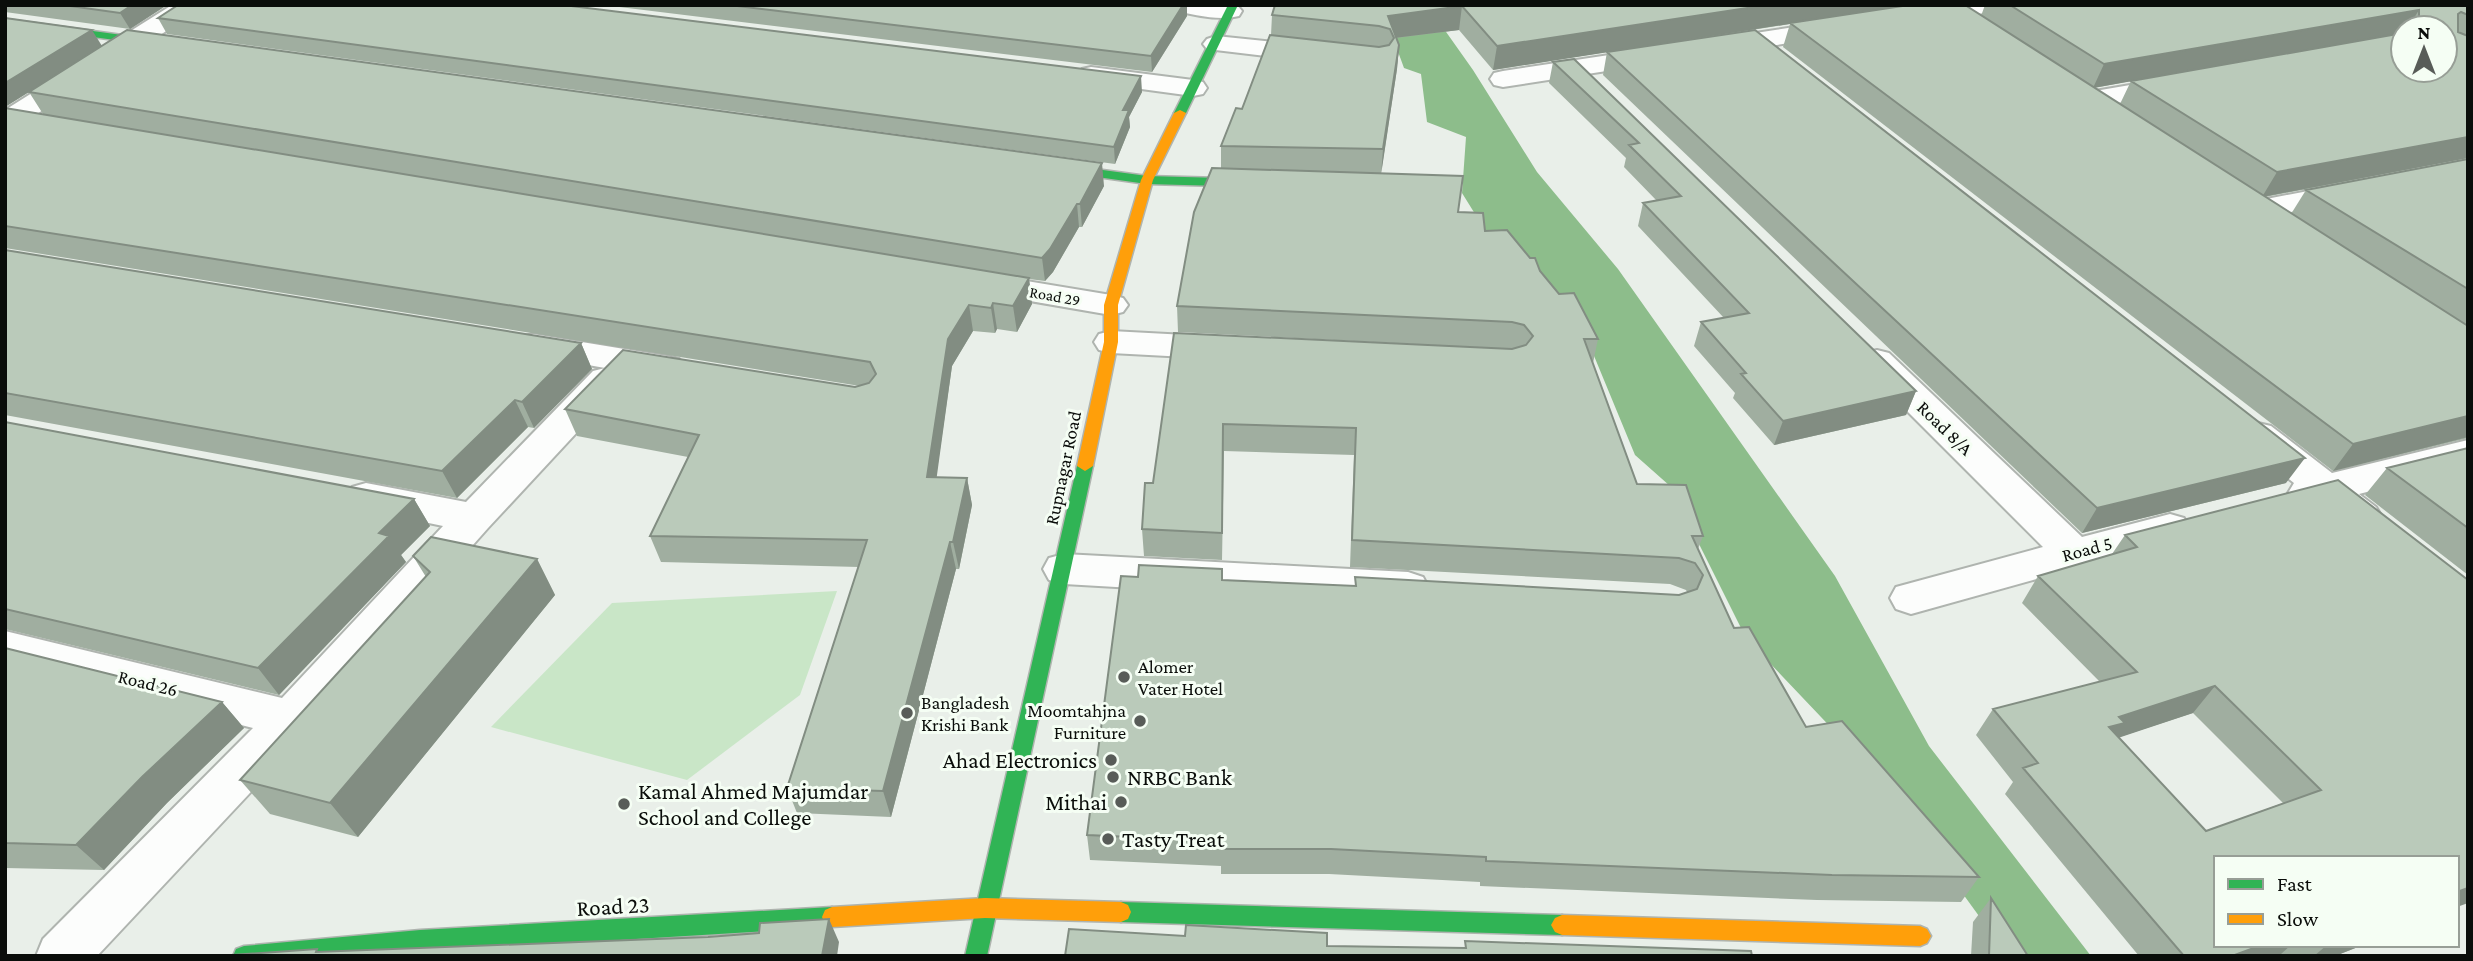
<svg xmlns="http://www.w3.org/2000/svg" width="2473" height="961" font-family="'Crimson Pro',serif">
	<rect width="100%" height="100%" fill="#e9efe9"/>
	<path fill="#c9e6c7" d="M837,591L800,695L687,780L491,727L612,603Z"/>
	<path fill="#8dbd8b" d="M1427,5L1473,70L1537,172L1618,269L1835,576L1929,746L2091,956H2008L1878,777L1746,638L1670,486L1635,455L1592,351L1495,246L1462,193L1466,137L1427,122L1421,74L1404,68L1389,27Z"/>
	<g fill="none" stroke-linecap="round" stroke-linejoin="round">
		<g stroke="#afb4af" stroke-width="4">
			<path id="street" d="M172,5H202L199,10L15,128L5,130V110Z
				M1170,5H1237L1242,11L1239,16C1220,21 1192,15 1173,10Z
				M1941,5H2003L2000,10L1991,12L1920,23L1911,21L1908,16L1911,11Z
				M1840,20L1849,23L1853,28L1849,33L1716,55L1707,52L1703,47L1707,42L1716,39Z
				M1216,36L1315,46L1324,48L1328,54L1324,60L1315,62L1207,49L1203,44L1207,39Z
				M1656,48L1665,50L1669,56L1665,62L1503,87L1494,85L1490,79L1494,73L1503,71Z
				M1091,67L1193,80L1203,82L1207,88L1203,94L1193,96L1082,81L1078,75L1082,69Z
				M2177,77L2187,79L2190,85L2187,91L2089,108L2079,106L2075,100L2079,94L2089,92Z
				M2350,183L2361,186L2365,192L2361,198L2256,219L2245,216L2241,210L2245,204L2256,201Z
				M978,273L1111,295L1123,298L1128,305L1123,312L1111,315L966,290L962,283L966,276Z
				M1111,331L1224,337L1236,340L1241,348L1236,356L1224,359L1111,353L1099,350L1094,342L1099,334Z
				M533,334L667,356L679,359L685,367L679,375L667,378L610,369L619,371L624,379L619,387L488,528L307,732L97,956H36L43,939L253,728L5,665V631L282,698L443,526L352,507L347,497L352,487L366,483L466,502L593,371L605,368L521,353L516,345L521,337Z
				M1877,350L1889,353L2082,537L2170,514L2184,518L2190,528L2184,538L1911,614L1896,609L1890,598L1896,587L2043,547L1865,369L1859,361L1865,353Z
				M2258,423L2271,426L2332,473L2468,440V466L2359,494L2376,507L2382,517L2376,527C2351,534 2338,519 2319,504L2307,507L2293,503L2288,493L2294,483L2245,444L2239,435L2245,426Z
				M1064,554L1408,572L1423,577L1429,588L1423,599L1408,604L1064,584L1049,580L1043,569L1049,558Z"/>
		</g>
		<g stroke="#afb4af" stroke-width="3">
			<path id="fast" d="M1228,5H1238L1186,113L1176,115L1174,113Z
				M5,19L166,41L171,44L166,47L5,25Z
				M1051,163L1147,176L1259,179L1265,183L1259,187L1147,184L1047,170L1045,167Z
				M1085,461L1093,466L987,956H965L1077,466Z
				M1121,902L1562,915L1569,918L1573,925L1569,932L1562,935L1121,922L1114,919L1111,912L1114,905Z
				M832,907L839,910L842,917L839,924L832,927L357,956H233L236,949L244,946L420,930Z"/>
		</g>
		<g stroke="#afb4af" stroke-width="3">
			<path id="slow" d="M1180,110L1186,113L1153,180L1118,305V342L1093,466L1085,471L1077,466L1104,342V305L1141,180L1174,113Z
				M985,898L1121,902L1128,905L1131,912L1128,919L1121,922L985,918L832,927L825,924L822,917L825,910L832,907Z
				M1562,915L1920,926L1927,929L1931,936L1927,943L1920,946L1562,935L1555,932L1551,925L1555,918Z"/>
		</g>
		<use href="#street" fill="#fcfdfc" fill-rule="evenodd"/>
		<use href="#fast" fill="#30b455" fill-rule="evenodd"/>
		<use href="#slow" fill="#ff9f0a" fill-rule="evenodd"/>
	</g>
	<path fill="#a0aea0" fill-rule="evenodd" d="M5,5H167L130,29L5,12Z
		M603,5H1187V16L1152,72Z
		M1275,5H1965L1981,16L1985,5H2468V158L2265,197L2291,214L2306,190L2468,159V438L2333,471L1783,47L1790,24L1639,48L2286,483L2082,533L1603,75L1607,52L1493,70L1459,30L1396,38L1399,45L1397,69L1381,173L1458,212L1540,271L1559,294L1598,339L1593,363L1637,484L1703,536L1698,549L1734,628L1806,727L1979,877L1961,902L1817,900L1480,886V882L1329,874H1221V866L1090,860L1087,835L1222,580L1355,586V577L1679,595L1687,592L1686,590L1670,584L1350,567L1354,455L1224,451L1222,560L1144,556L1142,529L1153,483L1174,333L1512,349L1178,332L1177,306L1221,169V146L1242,109L1271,35L1272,15ZM2403,28H2445L2403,70ZM2131,81L2120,104L2094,88Z
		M5,18L102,46L1104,186L1082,227H1079L1053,272L1045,281L1029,279L1032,304L1017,332L997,329L995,333L973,331L952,366L936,477L967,478L972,505L959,569H956L891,817L797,813L787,788L859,567L661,562L650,536L688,457L577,436L565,409L855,387L860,386L5,248V108L43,114L29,92L5,107Z
		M158,18L1142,92L1129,117L1130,127L1115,164L167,34Z
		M1553,62L1916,391L1906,415L1774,445L1733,398L1735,393L1694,346L1701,322L1724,318L1638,226L1643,203L1657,201L1624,167L1626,158L1549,83Z
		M5,250L581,343L592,369L534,428L528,427L457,498L5,415Z
		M5,422L414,499L430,526L401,555L406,562L279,695L5,629Z
		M2468,448V575L2365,495L2387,468Z
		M2125,535L2457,858L2216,945H2363L2335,956H2283L2281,954L2276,956H2139L2005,794L2013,782L1976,735L1993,709L2100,682L2022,603L2038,576L2112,554ZM2193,713L2283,803L2206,831L2119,737Z
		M413,556L537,559L555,595L358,837L270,814L240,780L426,577Z
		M5,648L222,702L244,728L167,803L104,870L5,868Z
		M1991,898L2028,956H1971L1973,922Z"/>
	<path fill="#828d82" d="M132,5H167L130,29L120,13Z
		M1183,5H1187V16L1152,72L1151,56Z
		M1767,5H1911L1493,70L1497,46Z
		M1462,6L1459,30L1394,38L1388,16Z
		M2419,10L2408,28H2403V33L2093,88L2104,64Z
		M92,30L102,46L5,107V83Z
		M1399,45L1397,69L1381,175L1383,149Z
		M1141,76L1142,92L1129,117L1130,127L1115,164L1114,147L1123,110Z
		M2468,137V158L2262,197L2277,172Z
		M1102,163L1104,186L1082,227L1080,204Z
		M1077,204L1079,227L1053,272L1045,281L1042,258Z
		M1029,278L1032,304L1017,332L1013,306Z
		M993,303L997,329L995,333L991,308Z
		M969,305L973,331L952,366L933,504L927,477L948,339Z
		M581,343L592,369L534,428L522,402Z
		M1916,391L1906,415L1774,445L1783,421Z
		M515,400L528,427L457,498L442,471Z
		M2468,416V437L2333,471L2353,444Z
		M2305,458L2286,483L2082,533L2097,508Z
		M967,478L972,505L959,569L953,542Z
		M414,499L430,526L401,555L406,562L279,695L258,668L379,533Z
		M950,542L956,569L891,817L883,791Z
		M537,559L555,595L358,837L330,803Z
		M2215,686L2193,713L2112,740L2109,727L2119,717Z
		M222,702L244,728L167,803L104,870L76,845L142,777Z
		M2468,888V903L2457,907V892Z
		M829,919L839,942L837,956H822Z
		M2262,945H2291L2281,954L2276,956H2232Z
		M2327,945H2363L2335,956H2314Z"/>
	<path fill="#bacaba" stroke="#828d82" stroke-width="2" fill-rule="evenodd" d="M63,5H132L120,13Z
		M178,5H563L1141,76L1123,110H1129L1114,147L158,18Z
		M729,5H1183L1151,56Z
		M1275,5H1767L1497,46L1462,6L1388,16L1399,45L1383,149L1221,146L1236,108L1242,109L1270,35L1379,47L1389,45L1394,38L1390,29L1379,26L1272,15Z
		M1909,5H1965L2468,326V416L2353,444L1790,23Z
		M2010,5H2468V15L2461,12L2458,14V32L2468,36V137L2277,172L2131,81L2403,33V70H2445V28H2419V10L2104,64Z
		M5,18L92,30L5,83Z
		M127,30L1102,163L1080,204H1077L1050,249L1042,258L29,92Z
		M1755,30L2305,458L2097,508L1607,52Z
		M1574,59L1916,391L1783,421L1741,374L1746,373L1701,322L1749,313L1643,203L1681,196L1629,145L1639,143L1553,62Z
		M5,108L1029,278L1013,306L993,303L991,308L969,305L948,339L927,477L967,478L953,542H950L883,791L787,788L867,540L650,536L699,435L565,409L623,350L855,387L869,383L876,374L870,362L5,226Z
		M2468,159V289L2306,190Z
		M1212,168L1463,176L1458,212L1483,213L1485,231L1507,230L1530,258H1535L1540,271L1559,294L1574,293L1598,339H1584L1637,484L1686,485L1703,536H1692L1734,628L1749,627L1806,727L1842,721L1979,877L1832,875L1486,861V857L1331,849H1221L1222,841L1087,835L1121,576L1138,577L1139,565L1222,569V580L1356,586L1355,577L1679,595L1697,589L1703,575L1695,563L1679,558L1352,540L1356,428L1223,424L1222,533L1142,529L1145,483H1153L1174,333L1512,349L1526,345L1533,336L1524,325L1512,322L1177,306L1194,212Z
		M5,250L581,343L522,402L515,400L442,471L5,393Z
		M5,422L414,499L379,533L389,536L258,668L5,609Z
		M2468,448V528L2387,468Z
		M2338,480L2468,580V888L2457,892V858H2216V945H2262L2232,956H2184L2023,768L2038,763L1993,709L2137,672L2038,576L2137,547L2125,535ZM2215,686L2321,790L2206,831L2109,727L2125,723L2119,717Z
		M431,537L537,559L330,803L240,780L430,572L413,556Z
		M5,648L222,702L142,777L76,845L5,843Z
		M1991,898L2028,956H1989Z
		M829,919L822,956H217L317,949L316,952L708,937L759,933L760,923Z
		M1186,925L1327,933V946L1466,948L1465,941L1751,951L1752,956H1065L1069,929L1185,936Z"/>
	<g fill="#585c58" stroke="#f5fef4" stroke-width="2.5">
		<circle cx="1124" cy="677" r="7"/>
		<circle cx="907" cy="713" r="7"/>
		<circle cx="1140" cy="721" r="7"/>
		<circle cx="1111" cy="760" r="7"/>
		<circle cx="1113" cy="777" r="7"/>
		<circle cx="1121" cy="802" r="7"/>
		<circle cx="624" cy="804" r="7"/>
		<circle cx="1108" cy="839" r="7"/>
	</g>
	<g text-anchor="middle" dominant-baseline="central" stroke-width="6" stroke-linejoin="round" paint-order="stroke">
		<g font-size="16" fill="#0a0d0a" stroke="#f5fef4">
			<text transform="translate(1055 296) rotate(10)">Road 29</text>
		</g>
		<g font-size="19" fill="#0a0d0a" stroke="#f5fef4">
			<text transform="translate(1945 428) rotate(44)">Road 8/A</text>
			<text transform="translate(1063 468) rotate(-78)">Rupnagar Road</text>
			<text transform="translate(2087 549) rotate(-15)">Road 5</text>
			<text transform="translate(148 683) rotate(14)">Road 26</text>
		</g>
		<g font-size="19" fill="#0a0d0a" stroke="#f5fef4" text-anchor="start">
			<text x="1138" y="666">Alomer<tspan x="1138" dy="22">Vater Hotel</tspan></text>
			<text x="921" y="702">Bangladesh<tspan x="921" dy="22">Krishi Bank</tspan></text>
			<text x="1126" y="710" text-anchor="end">Moomtahjna<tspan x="1126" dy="22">Furniture</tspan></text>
		</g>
		<g font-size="23" fill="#0a0d0a" stroke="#f5fef4" text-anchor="start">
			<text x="1097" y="760" text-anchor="end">Ahad Electronics</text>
			<text x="1127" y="777">NRBC Bank</text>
			<text x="638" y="791">Kamal Ahmed Majumdar<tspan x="638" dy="26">School and College</tspan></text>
			<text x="1107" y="802" text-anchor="end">Mithai</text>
			<text x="1122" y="839">Tasty Treat</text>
		</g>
		<g font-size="23" fill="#0a0d0a" stroke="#f5fef4">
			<text transform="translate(613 906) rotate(-3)">Road 23</text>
		</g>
	</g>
	<rect width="2473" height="961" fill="none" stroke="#0a0d0a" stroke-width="14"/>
	<rect x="2214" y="856" width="245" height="91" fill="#f5fef4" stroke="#979e96" stroke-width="2"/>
	<rect x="2228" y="879" width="35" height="10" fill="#30b455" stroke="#979e96" stroke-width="2"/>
	<text x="2277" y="891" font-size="21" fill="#0a0d0a">Fast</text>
	<rect x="2228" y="914" width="35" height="10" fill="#ff9f0a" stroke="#979e96" stroke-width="2"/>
	<text x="2277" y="926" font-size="21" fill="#0a0d0a">Slow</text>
	<g transform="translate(2424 49)"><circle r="33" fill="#f5fef4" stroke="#979e96" stroke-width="2"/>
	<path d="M0-5L12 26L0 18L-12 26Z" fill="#585c58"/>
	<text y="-10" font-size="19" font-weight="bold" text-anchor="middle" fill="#0a0d0a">N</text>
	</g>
</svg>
